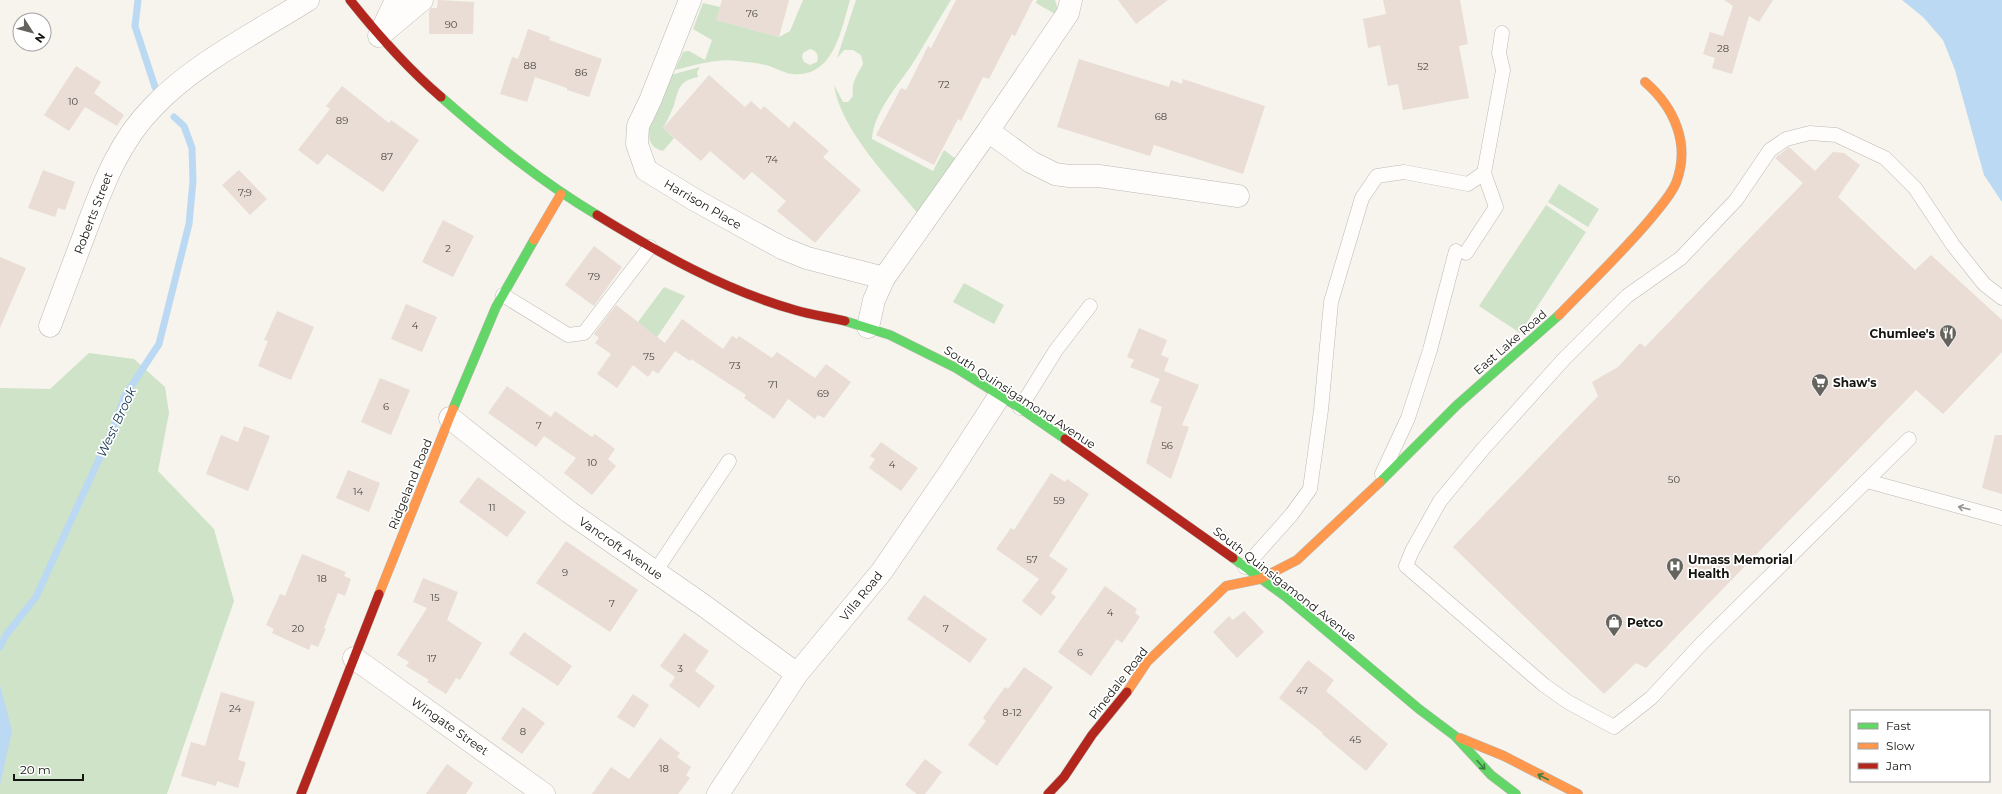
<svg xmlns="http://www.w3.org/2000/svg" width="2002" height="794" font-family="Montserrat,sans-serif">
	<rect width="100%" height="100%" fill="#f6f4ec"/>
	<path fill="#cee3c8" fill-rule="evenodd" d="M803,0H850C841,30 834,78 792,74C784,73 776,68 769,66C759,63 748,62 738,61C717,58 696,65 675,70L683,52L689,51L705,60L712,40L693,29L703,3L720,7L717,20L779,37L790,31ZM810,49C817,51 819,55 817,62L810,65L804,62L802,57L803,53Z
		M856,0H951C937,22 925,44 911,66C896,88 874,112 872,139L933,171L944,150L960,162L919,215C890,179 841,131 834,85L843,102H848L853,96C851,82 857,76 863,64L861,55L853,50H844L837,58Z
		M1037,0H1055L1058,10L1055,14L1036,3Z
		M700,67L697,72L698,77C679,81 679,88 674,105C671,113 667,121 663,128L674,138L663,151C631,144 663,94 671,75Z
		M1559,184L1599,209L1588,227L1548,202Z
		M1546,205L1586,232L1520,333L1479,306Z
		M964,283L1004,305L994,324L953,302Z
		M664,287L685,296L649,349L646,348L633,366L628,362L645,328L638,322Z
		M89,353L134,359L165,387L169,413L158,471L214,529L234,601L167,794H0V388L50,389Z"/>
	<path fill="#bbd9f2" d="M1902,0H2002V202L1984,175L1955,70L1943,40L1923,17Z
		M0,685L12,731L0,785Z"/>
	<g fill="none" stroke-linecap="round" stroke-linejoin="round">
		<path stroke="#bbd9f2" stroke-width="7" d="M138,0L135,26L155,87
			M0,647L6,635L36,597L116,422L124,397L159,344L189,224L193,181L192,148L184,126L174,117"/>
	</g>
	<path fill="#e9ddd6" d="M438,0L474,2L473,34H429V11L431,8H437Z
		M722,0H789L779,37L716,20Z
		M956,0H1033L1015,36L1012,34L989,79L983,77L961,121L958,119L934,165L876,135L901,88L906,90L928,46L931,48Z
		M1118,0H1168L1136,24Z
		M1383,0H1460L1468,44L1459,46L1469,98L1403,110L1398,84L1388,86L1380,45L1368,48L1363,19L1386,14Z
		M1724,0H1773L1759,22L1749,16L1732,74L1712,68L1715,58L1703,54L1710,32L1723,36L1733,6Z
		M528,29L550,37L549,40L602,59L589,97L567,90V88L535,77L527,102L500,94L512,57L518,59Z
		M1079,59L1169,87L1171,80L1182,84L1183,79L1265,106L1243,174L1154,145L1150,156L1057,127Z
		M76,66L101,82L94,93L124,115L117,126L85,107L69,131L44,115Z
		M709,75L745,107L751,101L761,110L764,106L789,128L794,121L829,151L823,157L861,190L815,243L777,211L786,201L752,172L744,180L710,151L701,161L663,128Z
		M342,86L389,123L391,120L419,140L383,192L327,154L318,165L298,150L330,109L326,106Z
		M1789,147L1815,171L1833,152L1844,153L1860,165L1838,197L1915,270L1931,255L2002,320V352L1943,414L1916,390L1646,668L1636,663L1604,694L1453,547L1598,396L1592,382L1618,367L1640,343L1645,347L1803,183L1775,158Z
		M43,170L75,182L65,210L58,208L55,217L28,208Z
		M239,170L267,199L250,215L222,185Z
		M443,220L474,236L453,277L422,262Z
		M594,246L622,267L594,306L565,285Z
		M0,257L26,268L0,328Z
		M406,304L437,317L422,352L391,339Z
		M616,305L665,343L682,319L723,349L732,336L737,339L739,336L772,358L777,352L815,378L826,364L851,382L824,418L818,415L815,419L788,399L774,419L744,398L746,395L691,359L690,361L675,351L658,374L653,370L648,377L633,365L617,388L597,374L611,354L595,343L599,338L594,334Z
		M277,311L314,327L291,380L258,366L268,341L264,340Z
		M1139,328L1167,340L1161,355L1169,358L1164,371L1199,385L1182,425L1189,427L1171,479L1146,463L1162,407L1150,402L1160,379L1130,367L1134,360L1127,357Z
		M380,378L410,390L391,435L361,422Z
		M507,386L551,417L555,411L592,437L595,434L615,449L608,459L616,466L592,495L564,473L576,458L544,436L536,447L488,413Z
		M244,426L270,436L248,491L206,474L221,435L238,442Z
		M1995,435H2002V494L1982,488Z
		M881,442L918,468L901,491L869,468L875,459L870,456Z
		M348,470L380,483L369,512L336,498Z
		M1051,473L1065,482L1067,479L1089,494L1049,556L1068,569L1051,593L1056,597L1041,616L1022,601L1039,579L996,549L1011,528L1014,530Z
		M478,477L526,512L507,537L459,502Z
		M566,541L638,590L610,632L536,583Z
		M302,554L346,572L344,576L351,579L345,596L338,593L324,628L326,629L318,647L311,644L309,650L272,633L274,629L266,625L280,594L285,596Z
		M423,578L458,592L447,620L482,643L460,680L456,678L446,694L427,682L429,680L406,666L409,662L397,655L427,608L413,602Z
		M1105,586L1137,609L1135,613L1140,617L1122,643L1117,639L1091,676L1058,652Z
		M924,595L987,639L970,663L907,619Z
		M1244,611L1264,632L1237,658L1213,632L1229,616L1233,620Z
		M524,632L572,666L558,686L509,654Z
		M684,633L709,651L695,671L715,686L699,708L669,686L675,677L660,666Z
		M1308,660L1334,680L1326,691L1388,744L1366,771L1322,734L1323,733L1279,698Z
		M1024,667L1053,687L997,766L968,745L986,721L983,718L992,705L1005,687L1008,689Z
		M221,692L255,702L238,760L246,762L238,788L217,781L216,786L181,776L191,742L205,746Z
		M633,694L649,705L634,728L617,717Z
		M523,707L545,723L522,754L501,739Z
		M660,738L680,753L677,757L691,767L686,775L690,778L678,794H592L611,767L629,779Z
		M925,759L942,772L925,794H917L905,785Z
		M447,764L473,783L466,794H426Z"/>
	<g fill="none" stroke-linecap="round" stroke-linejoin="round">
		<g stroke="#bbb9b3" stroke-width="15">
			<path id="lane" d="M1466,253L1496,207L1484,173
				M503,295L568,335L584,333L650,247
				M1020,408L1056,350L1090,306
				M1909,439L1702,643L1651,698L1614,727L1568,702L1544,685L1406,566L1412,551L1440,501L1483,449L1564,359L1627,296L1681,258L1736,200L1770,150L1786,139L1810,133L1836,135L1885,158L1915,188L1953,245L1984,284L2002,298
				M1382,474L1408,418L1430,350L1456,251
				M1867,481L2002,518
				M1245,567L1292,514L1310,489L1321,410L1331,302L1362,198L1377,176L1404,172L1468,184L1484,173L1503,70L1499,53L1502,33
				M655,572L729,461"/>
		</g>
		<g stroke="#bbb9b3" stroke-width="23">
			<path id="street" d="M690,0L650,101L638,126L637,144L646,170L695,200L782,248L807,258L884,278
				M382,30L396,0
				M379,36L422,0
				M988,131L1068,13L1071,0
				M50,326C61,296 72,267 83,238C101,190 117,143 154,106C195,63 257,32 308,0
				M868,327L874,300L884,278L988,131L1031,162L1055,174L1069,176H1099L1238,196
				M450,418L569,512L703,605L797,674
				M354,658L544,794
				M718,794L797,674L882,571L950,472L1000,395"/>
		</g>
		<g stroke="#bbb9b3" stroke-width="10">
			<path id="fast" d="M441,97C490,140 540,181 597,215
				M845,321L890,335L956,368L1020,408L1065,439
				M453,409L496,307L534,240
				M1380,482L1457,405L1559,315
				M1233,558L1286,597L1419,709L1455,736L1491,775L1516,794"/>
		</g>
		<g stroke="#bbb9b3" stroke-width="10">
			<path id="slow" d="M534,240L561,194
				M1559,315C1590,283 1623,252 1652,217C1660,207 1671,195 1676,183C1691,144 1674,107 1645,82
				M379,594L453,409
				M1127,692L1147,662L1226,586L1260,579L1297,560L1380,482
				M1460,738L1504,756L1578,794"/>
		</g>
		<g stroke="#bbb9b3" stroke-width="10">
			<path id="jam" d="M350,0C378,35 407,68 441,97
				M597,215C659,253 724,290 795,310C811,315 829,317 845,321
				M1065,439L1233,558
				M301,794L379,594
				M1048,794L1064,777L1092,735L1127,692"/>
		</g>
		<use href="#lane" stroke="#fefdfc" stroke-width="14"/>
		<use href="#street" stroke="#fefdfc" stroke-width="22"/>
		<use href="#fast" stroke="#63d668" stroke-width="9"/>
		<use href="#slow" stroke="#ff974d" stroke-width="9"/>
		<use href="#jam" stroke="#b3261e" stroke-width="9"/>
	</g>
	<defs><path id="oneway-shaft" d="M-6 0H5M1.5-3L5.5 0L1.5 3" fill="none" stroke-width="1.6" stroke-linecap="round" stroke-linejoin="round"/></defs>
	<use stroke="#969592" href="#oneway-shaft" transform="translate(1964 508) rotate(-166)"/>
	<g stroke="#407f40">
		<use href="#oneway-shaft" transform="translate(1481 765) rotate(48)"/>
		<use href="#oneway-shaft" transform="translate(1543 777) rotate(-153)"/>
	</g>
	<defs>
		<g id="restaurant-pin" transform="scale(0.9)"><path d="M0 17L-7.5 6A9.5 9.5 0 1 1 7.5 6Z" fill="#64635d" stroke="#fff"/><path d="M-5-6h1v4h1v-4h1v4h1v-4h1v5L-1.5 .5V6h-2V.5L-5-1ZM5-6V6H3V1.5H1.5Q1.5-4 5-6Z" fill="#fff"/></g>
		<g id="supermarket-pin" transform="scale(0.9)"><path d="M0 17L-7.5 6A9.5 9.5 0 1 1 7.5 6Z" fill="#64635d" stroke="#fff"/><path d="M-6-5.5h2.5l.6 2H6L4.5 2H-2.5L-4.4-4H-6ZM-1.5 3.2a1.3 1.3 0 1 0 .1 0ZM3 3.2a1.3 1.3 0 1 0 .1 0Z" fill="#fff"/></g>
		<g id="hospital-pin" transform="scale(0.9)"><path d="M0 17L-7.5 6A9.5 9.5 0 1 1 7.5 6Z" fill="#64635d" stroke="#fff"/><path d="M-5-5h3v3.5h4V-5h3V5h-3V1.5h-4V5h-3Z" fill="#fff"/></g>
		<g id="shop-pin" transform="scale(0.9)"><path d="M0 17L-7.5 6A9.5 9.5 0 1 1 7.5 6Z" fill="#64635d" stroke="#fff"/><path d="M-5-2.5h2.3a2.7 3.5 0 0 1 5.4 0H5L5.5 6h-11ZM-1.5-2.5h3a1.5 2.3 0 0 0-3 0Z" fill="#fff"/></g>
	</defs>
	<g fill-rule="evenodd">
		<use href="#restaurant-pin" x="1948" y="333"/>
		<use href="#supermarket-pin" x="1820" y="382"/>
		<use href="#hospital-pin" x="1675" y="566"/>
		<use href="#shop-pin" x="1614" y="622"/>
	</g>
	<g text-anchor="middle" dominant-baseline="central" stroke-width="3.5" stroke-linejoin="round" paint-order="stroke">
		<g font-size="10" fill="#4c4842">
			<text x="752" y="13">76</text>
			<text x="451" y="24">90</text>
			<text x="1723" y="48">28</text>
			<text x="530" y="65">88</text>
			<text x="1423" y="66">52</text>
			<text x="581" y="72">86</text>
			<text x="944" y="84">72</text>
			<text x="73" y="101">10</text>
			<text x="1161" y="116">68</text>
			<text x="342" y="120">89</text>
			<text x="387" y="156">87</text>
			<text x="772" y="159">74</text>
			<text x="245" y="192">7;9</text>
			<text x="448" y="248">2</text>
			<text x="594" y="276">79</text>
			<text x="415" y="325">4</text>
			<text x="649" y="356">75</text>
			<text x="735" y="365">73</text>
			<text x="773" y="384">71</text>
			<text x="823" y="393">69</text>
			<text x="386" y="406">6</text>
			<text x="539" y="425">7</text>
			<text x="1167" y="445">56</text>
			<text x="592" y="462">10</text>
			<text x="892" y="464">4</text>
			<text x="1674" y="479">50</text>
			<text x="358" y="491">14</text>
			<text x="1059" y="500">59</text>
			<text x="492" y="507">11</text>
			<text x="1032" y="559">57</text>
			<text x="565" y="572">9</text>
			<text x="322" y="578">18</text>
			<text x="435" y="597">15</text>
			<text x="612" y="603">7</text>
			<text x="1110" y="612">4</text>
			<text x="298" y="628">20</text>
			<text x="946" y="628">7</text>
			<text x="1080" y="652">6</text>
			<text x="432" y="658">17</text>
			<text x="680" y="668">3</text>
			<text x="1302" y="690">47</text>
			<text x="235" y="708">24</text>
			<text x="1012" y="712">8-12</text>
			<text x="523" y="731">8</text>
			<text x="1355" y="739">45</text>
			<text x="664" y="768">18</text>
		</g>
		<g font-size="12" fill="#161510" stroke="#fff">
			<text transform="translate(703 204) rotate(30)">Harrison Place</text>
			<text transform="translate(93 213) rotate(-69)">Roberts Street</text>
			<text transform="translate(1510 342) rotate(-41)">East Lake Road</text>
			<text transform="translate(1020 397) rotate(33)">South Quinsigamond Avenue</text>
			<text transform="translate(410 484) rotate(-68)">Ridgeland Road</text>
			<text transform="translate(621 548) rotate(35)">Vancroft Avenue</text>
			<text transform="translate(1285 584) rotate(38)">South Quinsigamond Avenue</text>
			<text transform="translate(861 596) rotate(-51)">Villa Road</text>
			<text transform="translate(1118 683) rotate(-52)">Pinedale Road</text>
			<text transform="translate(450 726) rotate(35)">Wingate Street</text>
		</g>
		<g font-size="12" font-weight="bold" fill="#161510" stroke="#fff" text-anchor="start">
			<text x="1935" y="333" text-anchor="end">Chumlee's</text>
			<text x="1833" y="382">Shaw's</text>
			<text x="1688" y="559">Umass Memorial<tspan x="1688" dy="14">Health</tspan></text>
			<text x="1627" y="622">Petco</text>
		</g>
		<g font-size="13" font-style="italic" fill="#163650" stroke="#fff">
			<text transform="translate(116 422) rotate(-65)">West Brook</text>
		</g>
	</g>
	<rect x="1850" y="710" width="140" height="72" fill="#ffffff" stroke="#a2a19f"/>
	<rect x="1858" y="723" width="20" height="6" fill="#63d668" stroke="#a2a19f"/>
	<text x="1886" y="730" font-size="12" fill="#161510">Fast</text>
	<rect x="1858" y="743" width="20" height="6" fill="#ff974d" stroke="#a2a19f"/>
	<text x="1886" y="750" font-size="12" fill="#161510">Slow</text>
	<rect x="1858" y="763" width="20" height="6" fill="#b3261e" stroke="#a2a19f"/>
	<text x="1886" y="770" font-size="12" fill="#161510">Jam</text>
	<g transform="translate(32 32) rotate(126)"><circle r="19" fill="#ffffff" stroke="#a2a19f"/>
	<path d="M0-3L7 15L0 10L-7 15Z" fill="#64635d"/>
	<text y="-6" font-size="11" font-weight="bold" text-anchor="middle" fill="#161510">N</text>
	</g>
	<path d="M14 774v6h69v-6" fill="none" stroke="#161510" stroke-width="2"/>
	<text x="20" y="774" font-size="12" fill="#161510" stroke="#ffffff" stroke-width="3" paint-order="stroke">20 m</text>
</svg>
